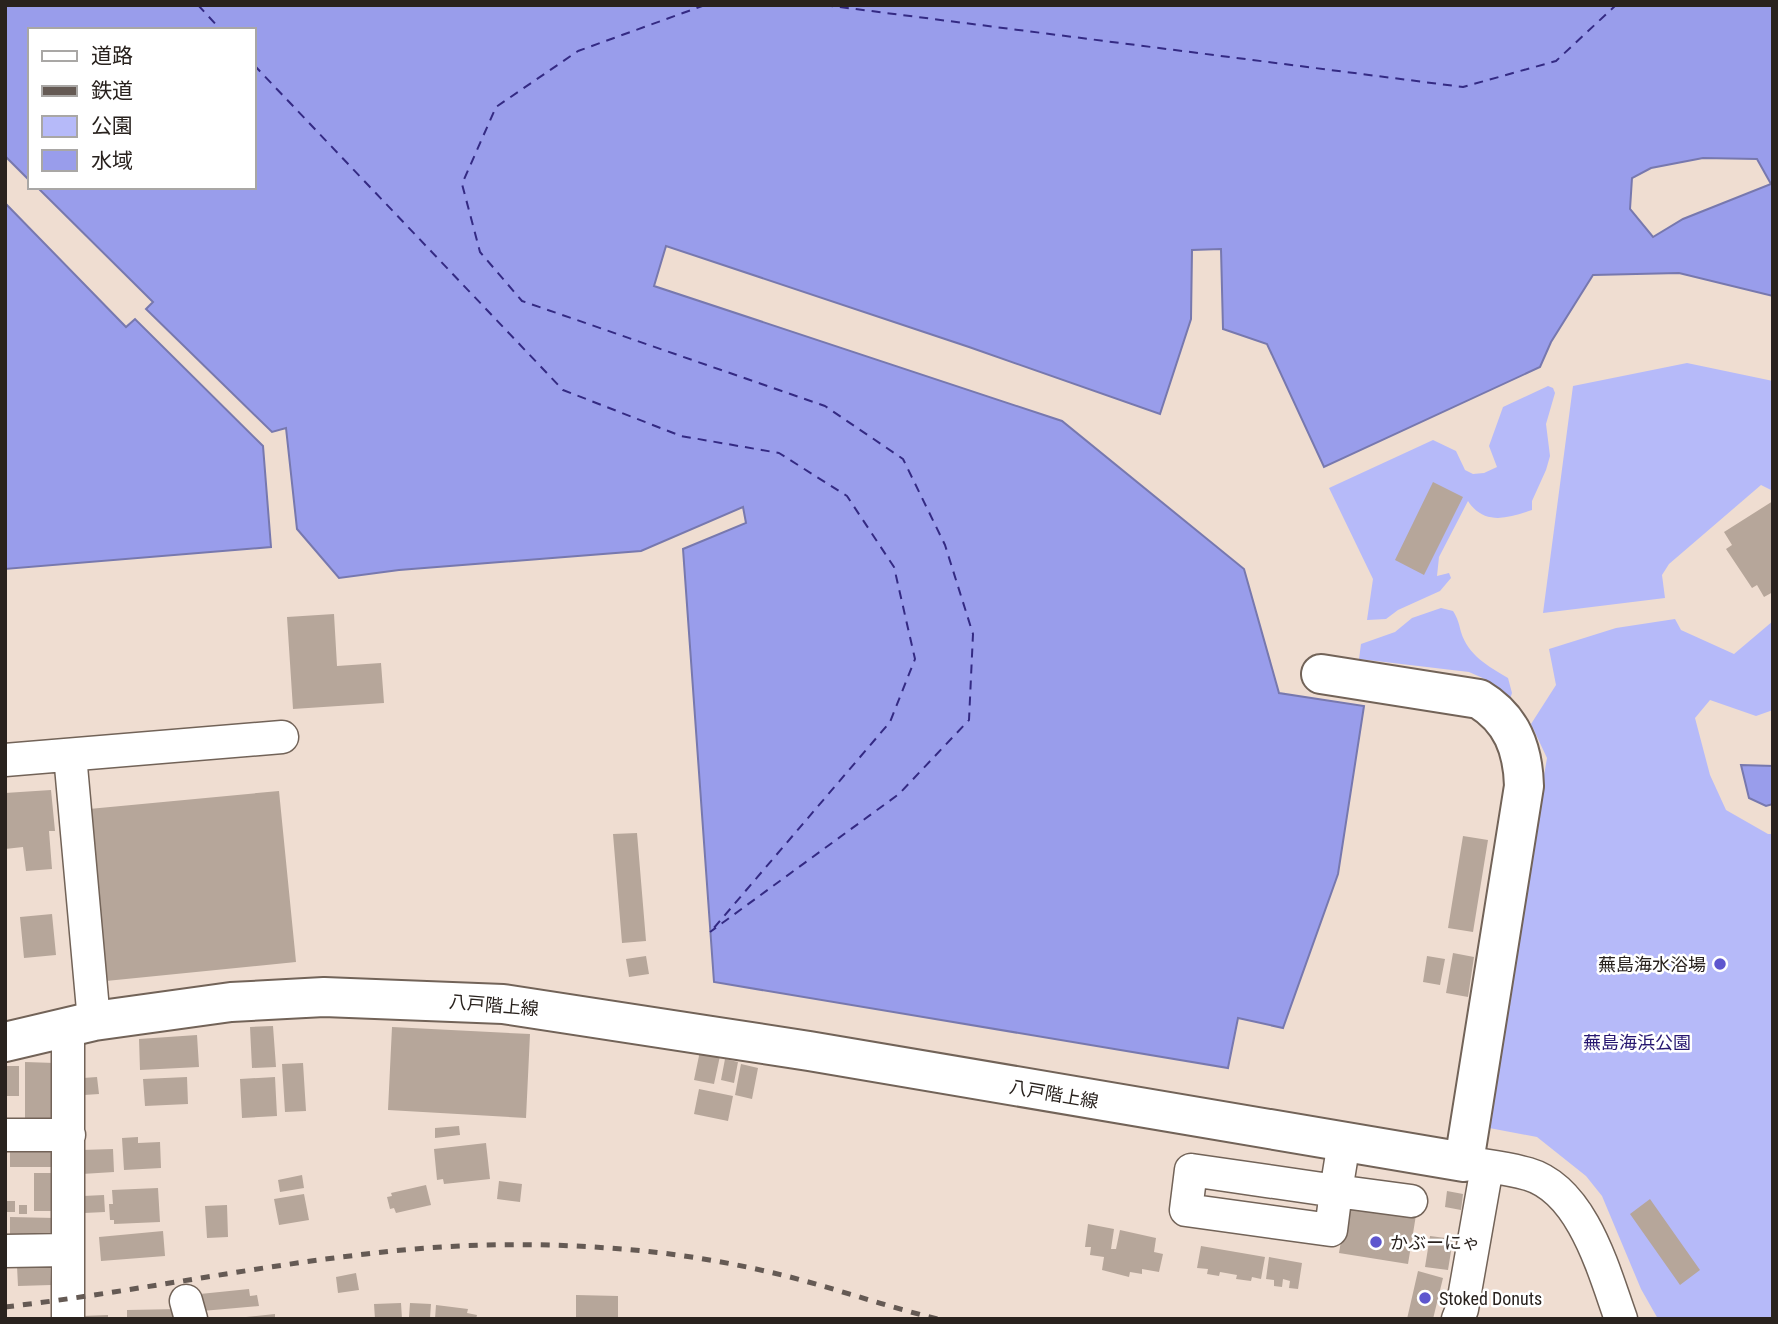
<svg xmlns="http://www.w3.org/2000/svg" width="1778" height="1324" font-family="'Roboto Condensed','Noto Sans JP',sans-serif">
	<rect width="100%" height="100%" fill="#efddd1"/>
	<path fill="#b6baf9" d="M1687,363L1773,381V491L1761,485L1669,564L1662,575L1665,598L1543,613L1573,386Z
		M1548,386L1553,388L1555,393L1546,424L1550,456L1546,470L1532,501V510C1509,518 1484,526 1468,501L1439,557L1437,576L1449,573L1451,578L1440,591L1398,610L1386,619L1367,620L1373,579L1329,488L1433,440L1456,451L1465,470L1473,474L1484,473L1497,467L1489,446L1503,407Z
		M1441,608L1453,611C1458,619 1459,624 1461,632C1468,655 1488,666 1508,678L1512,693L1510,699L1485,679L1469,672L1359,659L1361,644L1395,632L1412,618Z
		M1675,619L1681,630L1734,654L1773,621V710L1756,716L1710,700L1695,718L1710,775L1726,810L1768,834H1773V1319H1658L1641,1289L1602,1196L1586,1176L1537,1137L1484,1127L1547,758L1531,724L1556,685L1549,649L1616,628Z"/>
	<path fill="#999deb" stroke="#7778ae" stroke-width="2" fill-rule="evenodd" d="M5,5H1773V296L1679,273L1593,275L1551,342L1540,367L1324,467L1267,344L1223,329L1221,249L1192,250L1191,319L1160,414L969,347L666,246L654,286L1062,421L1244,569L1279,693L1364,706L1338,874L1283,1028L1238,1018L1228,1068L714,982L683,549L746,523L743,507L641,551L399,570L339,578L297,529L286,428L272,432L146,309L153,302L37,187H254V30H30V181L5,156ZM1703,158L1757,159L1771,184L1683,219L1653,237L1630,209L1632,178L1651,168Z
		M5,203L126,327L135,319L263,446L271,547L5,569Z
		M1741,765L1773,766V804L1766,806L1749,798Z"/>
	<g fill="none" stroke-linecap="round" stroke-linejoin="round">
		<path stroke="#342a83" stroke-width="2" stroke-dasharray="9 7" stroke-linecap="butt" d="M198,5L221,30
			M705,5L578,51L496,107L462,184L480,252L522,301L825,406L903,459L945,545L973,634L969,720L899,794L710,932
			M824,5L1463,87L1556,61L1616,5
			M254,65L563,390L681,436L779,453L847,496L894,567L915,659L890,722L713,929"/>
	</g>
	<path fill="#b6a69a" d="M1433,482L1463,497L1424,575L1395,560Z
		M1773,501V592L1764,597L1757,585L1752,588L1726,549L1732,545L1724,532Z
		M334,614L337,666L381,663L384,703L293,709L287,617Z
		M51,790L55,831H49L52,869L26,871L23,847L5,849V793Z
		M279,791L296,962L106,981L89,809Z
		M637,833L646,941L622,943L613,834Z
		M1463,836L1488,840L1473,932L1448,928Z
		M52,914L56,955L24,958L20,917Z
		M1453,953L1474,957L1468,997L1446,993Z
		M646,956L649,974L629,977L626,959Z
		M1427,956L1445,959L1440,985L1423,982Z
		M273,1026L276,1067L252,1068L250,1027Z
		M392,1027L530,1034L526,1118L388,1110Z
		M197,1035L199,1067L140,1070L139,1039Z
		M700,1051L720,1056L714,1084L694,1080Z
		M725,1059L738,1062L734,1083L721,1080Z
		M25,1062L55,1063V1121H25Z
		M303,1063L306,1111L285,1112L282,1064Z
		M741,1064L758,1068L752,1099L735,1095Z
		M5,1066H19V1096H5Z
		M97,1077L99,1094L84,1095L83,1078Z
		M187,1077L188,1104L145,1106L143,1079Z
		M275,1077L277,1116L242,1118L240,1079Z
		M699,1089L733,1096L728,1121L694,1114Z
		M459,1126L460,1135L435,1138V1128Z
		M138,1137V1143L160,1142L161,1168L124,1170L122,1138Z
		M486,1143L490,1179L444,1184L443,1179L437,1180L434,1149Z
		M10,1147H56V1167H10Z
		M113,1149L114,1172L82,1174L81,1150Z
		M34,1173H53V1211H34Z
		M302,1175L304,1188L280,1192L278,1180Z
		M499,1181L522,1184L520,1202L497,1199Z
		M426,1185L431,1205L396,1213L394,1208L390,1209L387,1197L392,1196L391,1193Z
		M158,1188L160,1222L114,1224V1220H110L109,1204H113L112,1190Z
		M1447,1191L1463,1194L1461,1210L1445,1207Z
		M304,1194L309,1220L279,1225L274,1199Z
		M104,1195L105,1212L84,1213L83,1196Z
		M1650,1199L1700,1270L1680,1285L1630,1214Z
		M5,1201H15V1212H5Z
		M1347,1204L1416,1215L1408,1264L1339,1253Z
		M19,1205H27V1214H19Z
		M227,1205L228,1237L207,1238L205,1206Z
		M10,1217L55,1218V1240H10Z
		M1088,1224L1114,1229L1111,1249H1116L1120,1230L1156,1238L1154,1252L1163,1254L1159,1272L1142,1269V1274L1130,1272L1129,1277L1102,1270L1104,1257L1090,1255L1091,1247H1085Z
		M163,1231L165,1256L101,1261L99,1237Z
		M1430,1236L1453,1239L1448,1270L1425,1267Z
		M1201,1246L1265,1257L1261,1279L1252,1277L1251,1281L1236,1279L1237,1275L1220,1272L1219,1276L1207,1274L1208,1269L1197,1268Z
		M1269,1257L1302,1263L1298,1289L1289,1288L1290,1281L1283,1279L1282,1287L1274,1286V1280L1266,1279Z
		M17,1266H50L51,1285L18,1286Z
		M1418,1271L1443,1278L1433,1319H1407Z
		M356,1273L359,1290L338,1293L336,1277Z
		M249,1289L250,1296L257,1295L259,1306L202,1311L200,1294Z
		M576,1295L618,1296V1319H576Z
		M401,1303L402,1319H375L374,1304Z
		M410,1303L431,1304L430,1318L409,1317Z
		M436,1305L468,1309L467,1313L477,1315L476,1319H435Z
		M179,1309L180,1319H127V1310Z
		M275,1314V1319H246V1317Z
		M108,1315V1319H83L82,1316Z"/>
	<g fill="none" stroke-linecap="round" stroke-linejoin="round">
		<g stroke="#726358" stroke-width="35">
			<path id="minor" d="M70,755L94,1021
				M5,760L282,737
				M68,1028V1319
				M5,1135H69
				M1344,1142L1336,1191L1411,1201
				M1464,1162C1485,1166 1507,1168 1528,1174C1583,1190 1604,1272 1621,1319
				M1191,1170L1336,1191L1331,1230L1186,1210Z
				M5,1251L67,1250
				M186,1301L191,1319
				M1458,1319L1462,1309L1487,1167"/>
		</g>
		<g stroke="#726358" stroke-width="42">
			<path id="major" d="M5,1042L94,1021L231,1002L324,997L503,1004L809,1051L1464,1162L1524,786C1523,749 1512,719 1479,699L1321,674"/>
		</g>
		<use href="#minor" stroke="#fff" stroke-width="32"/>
		<use href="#major" stroke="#fff" stroke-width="38"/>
		<path stroke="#655a54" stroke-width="5" stroke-dasharray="9 9" stroke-linecap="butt" d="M5,1307C126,1293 245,1268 366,1254C446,1244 528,1242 608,1248C670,1252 731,1262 790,1277C840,1290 888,1307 938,1319"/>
	</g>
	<g fill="#5e56ce" stroke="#fff" stroke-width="2.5">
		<circle cx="1720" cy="964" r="7"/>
		<circle cx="1376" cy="1242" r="7"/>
		<circle cx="1425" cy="1298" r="7"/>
	</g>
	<g text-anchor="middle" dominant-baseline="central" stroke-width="5" stroke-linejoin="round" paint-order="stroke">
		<g font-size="18" fill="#29221e" stroke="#fff" text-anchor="start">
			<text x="1706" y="964" text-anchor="end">蕪島海水浴場</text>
			<text x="1390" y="1242">かぶーにゃ</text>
			<text x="1439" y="1298">Stoked Donuts</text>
		</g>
		<g font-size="18" fill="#29221e" stroke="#fff">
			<text transform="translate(494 1005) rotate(5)">八戸階上線</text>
			<text transform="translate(1054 1094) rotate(10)">八戸階上線</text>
		</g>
		<g font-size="18" fill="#271770" stroke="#fff">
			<text x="1637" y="1042">蕪島海浜公園</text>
		</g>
	</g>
	<rect width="1778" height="1324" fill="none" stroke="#29221e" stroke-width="14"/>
	<rect x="28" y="28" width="228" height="161" fill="#ffffff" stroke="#a9a7a5" stroke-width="2"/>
	<rect x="42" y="51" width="35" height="10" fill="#ffffff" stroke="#a9a7a5" stroke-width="2"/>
	<text x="91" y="63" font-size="21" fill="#29221e">道路</text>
	<rect x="42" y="86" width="35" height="10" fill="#655a54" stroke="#a9a7a5" stroke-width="2"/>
	<text x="91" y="98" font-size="21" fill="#29221e">鉄道</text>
	<rect x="42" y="116" width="35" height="21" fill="#b6baf9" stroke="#a9a7a5" stroke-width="2"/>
	<text x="91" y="133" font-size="21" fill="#29221e">公園</text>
	<rect x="42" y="150" width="35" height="21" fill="#999deb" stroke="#a9a7a5" stroke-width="2"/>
	<text x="91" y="168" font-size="21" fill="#29221e">水域</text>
</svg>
